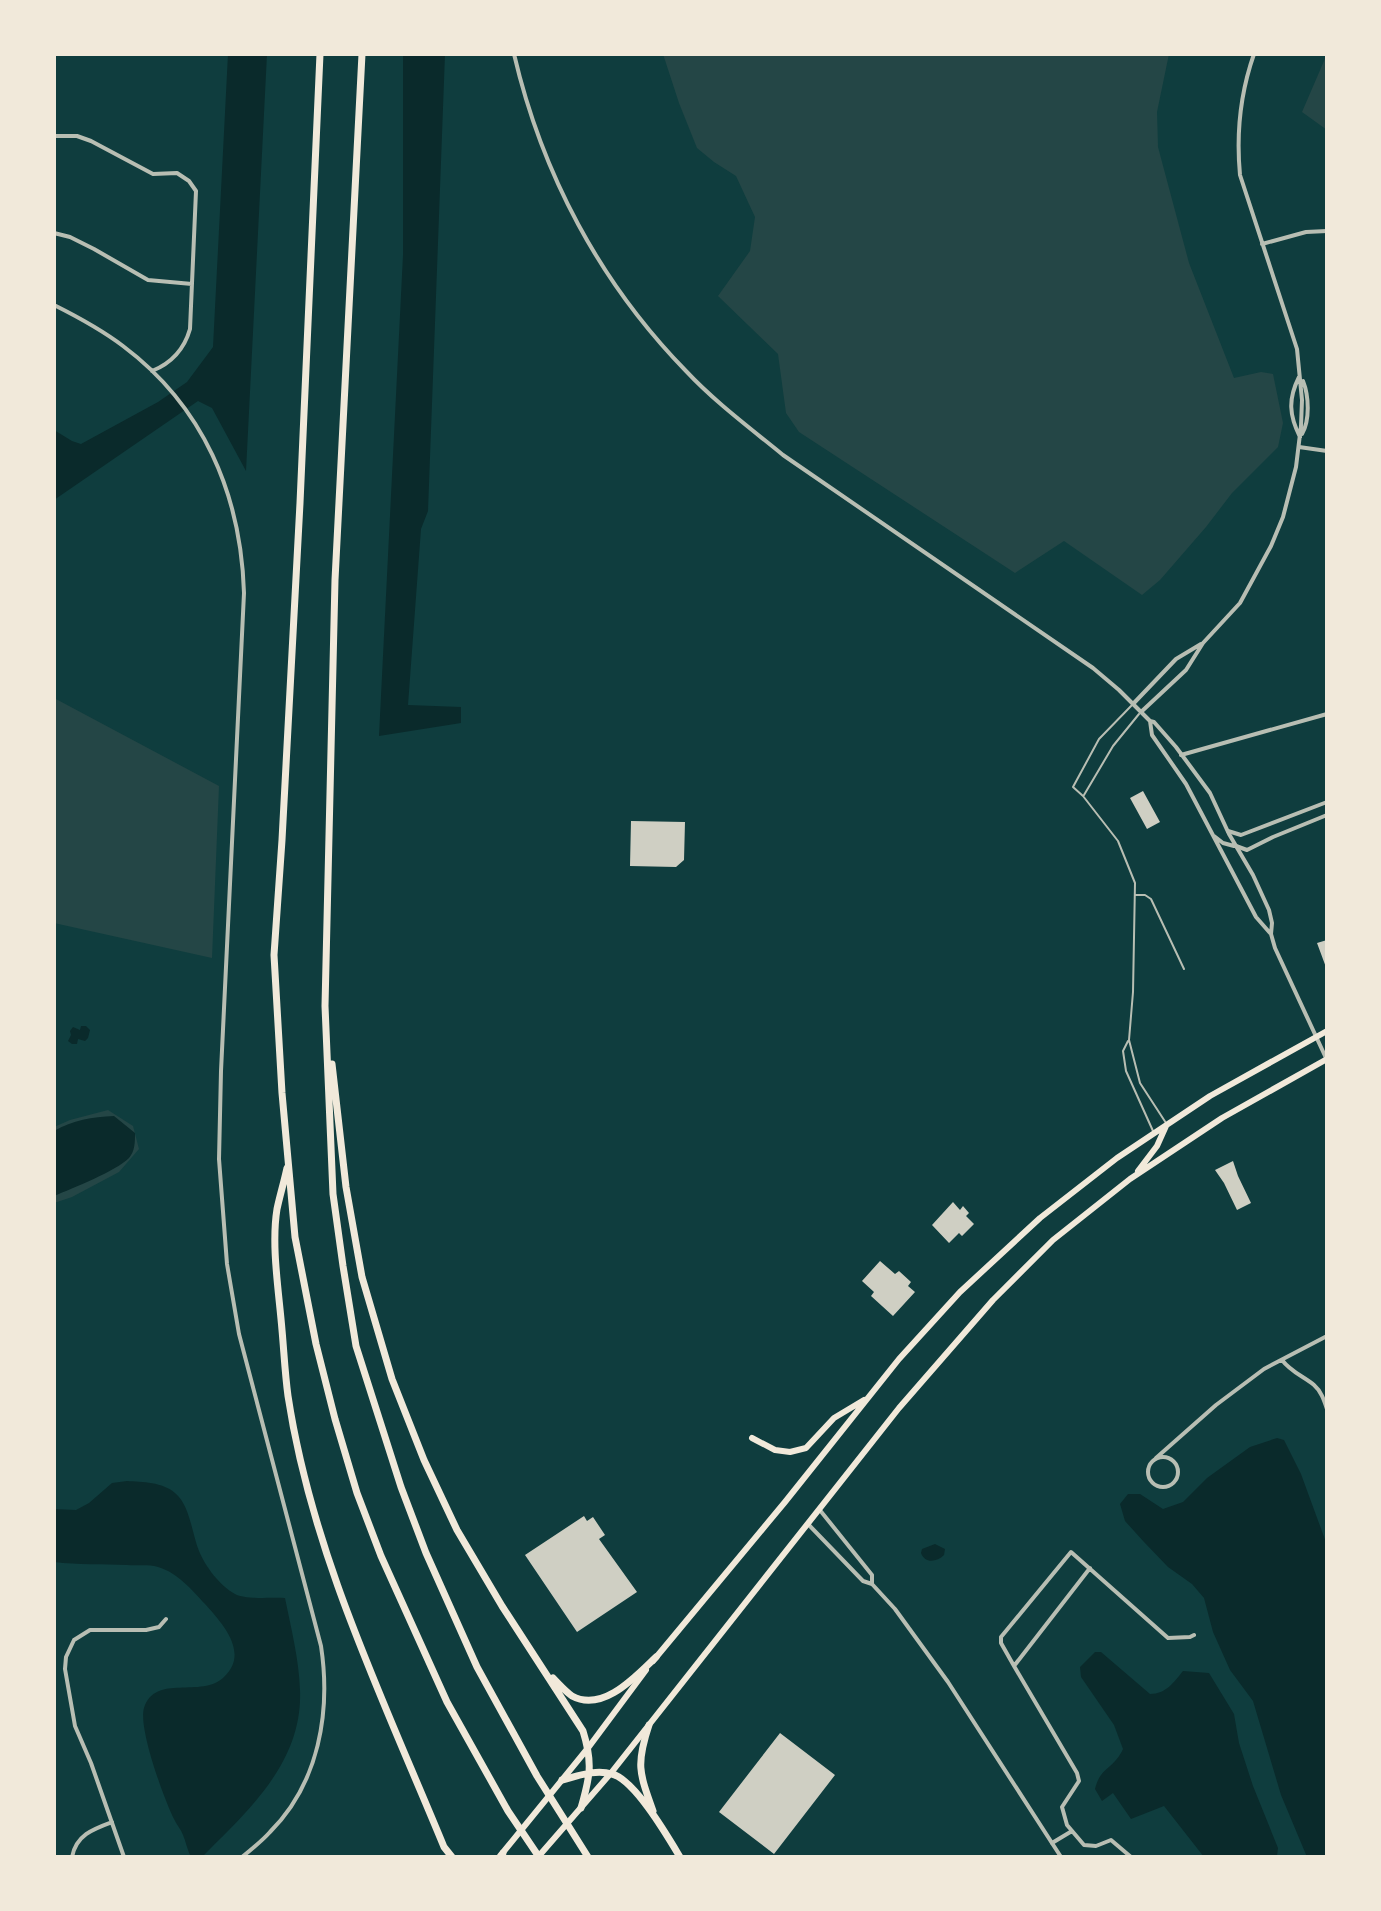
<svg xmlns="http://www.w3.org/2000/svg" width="1381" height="1911" font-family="Barlow,sans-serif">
	<rect width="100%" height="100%" fill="#0f3d3e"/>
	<path fill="#244646" d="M663,54H1169L1157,112L1158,147L1189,263L1234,378L1261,372L1273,374L1283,423L1278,447L1232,493L1206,527L1160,580L1142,595L1064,541L1015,573L799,432L786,413L778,354L718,296L750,251L755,217L736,176L714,162L697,148L679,103Z
		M1327,54V130L1302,112Z
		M54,698L219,786L212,958L54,923Z
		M108,1110L133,1126L139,1149L119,1172L72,1197L54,1203V1127L70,1120Z"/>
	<path fill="#0a2a2b" d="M228,54H267L246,471L212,408L198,401L54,500V430L72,441L81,444L158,402L187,382L213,347Z
		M403,54H445L428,511L421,529L408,705L461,707V723L379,736L403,255Z
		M81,1026H86L90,1030L88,1038L85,1041L78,1039L77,1044H72L68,1041L71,1035L70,1031L73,1027L80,1030Z
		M114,1116L135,1133C135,1142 135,1151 129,1158C116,1171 73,1188 54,1196V1131C73,1120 92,1117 114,1116Z
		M1277,1438L1284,1440L1301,1474L1327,1545V1857H1307L1281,1795L1253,1701L1230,1670L1213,1632L1204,1598L1192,1584L1168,1567L1144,1542L1125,1521L1120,1504L1128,1494H1140L1163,1509L1183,1502L1207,1478L1250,1447Z
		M127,1481C142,1482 163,1482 175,1493C190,1505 192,1534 199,1551C205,1566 220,1586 235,1594C246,1600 272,1597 285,1598C291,1628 299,1659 300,1690C303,1762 248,1811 202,1857H191C187,1849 186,1842 183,1835C181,1829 176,1824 174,1819C164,1799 138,1728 144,1708C155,1673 202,1699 224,1677C250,1653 222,1623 205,1604C191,1589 178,1573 158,1567C148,1564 137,1566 127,1565C103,1564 78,1565 54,1562V1509L76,1510L89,1503L112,1483Z
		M935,1544L945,1549L944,1555C937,1562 925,1564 921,1553L922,1549Z
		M1095,1652H1101L1150,1694C1166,1694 1174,1682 1183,1671L1209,1673L1234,1714L1239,1743L1253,1786L1278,1848L1277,1856L1204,1857L1164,1806L1131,1819L1113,1793L1102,1801L1095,1789C1100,1767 1114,1769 1123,1749L1114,1725L1081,1677L1080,1667Z"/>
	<path fill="#cfcfc3" d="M1143,791L1160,822L1147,829L1130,798Z
		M631,821L685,822L684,860L676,867L630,866Z
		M1327,940V970L1317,943Z
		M1233,1161L1238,1176L1251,1203L1237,1210L1224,1183L1215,1170Z
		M953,1202L960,1210L963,1206L969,1213L966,1216L974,1224L962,1236L959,1233L949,1243L932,1225Z
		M880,1261L895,1274L899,1271L911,1282L908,1286L915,1292L893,1316L871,1296L874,1292L862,1281Z
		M584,1516L587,1521L593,1517L605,1535L599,1539L637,1592L577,1632L525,1555Z
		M780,1733L835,1775L774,1854L719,1812Z"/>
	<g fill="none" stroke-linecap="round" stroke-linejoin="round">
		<path stroke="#b8beb3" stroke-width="2" d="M1133,704L1099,739L1073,787L1083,796L1118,841L1135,883L1133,992L1129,1040L1140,1083L1166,1123
			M1084,795L1113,746L1139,714
			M1136,895H1145L1151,899L1184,969
			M1128,1041L1123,1051L1126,1071L1153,1131"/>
		<path stroke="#b8beb3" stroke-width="4" d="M54,136H77L91,141L153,174L177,173L189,181L196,191L190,329C184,350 172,363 152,371
			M54,233L70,237L94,249L148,280L192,284
			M1262,244L1306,232L1327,231
			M54,305C78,317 102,330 123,346C203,406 241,494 244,593L221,1071L219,1159L227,1264L239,1334L321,1646C331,1712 319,1783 270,1832C262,1841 252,1849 242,1857
			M1299,377C1288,399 1289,415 1300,437
			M1302,434C1310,420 1309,396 1303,381
			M1299,447L1327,451
			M1133,704L1176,659L1201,644
			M1141,712L1186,670L1203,643L1240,603L1271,546L1283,517L1296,467L1301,426L1302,400L1297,349L1240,175C1236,133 1240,94 1254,54
			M1181,755L1327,714
			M1228,831L1241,835L1327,802
			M1236,846L1247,850L1273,837L1327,815
			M1282,1360C1291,1372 1303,1376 1314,1385C1321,1391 1324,1400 1327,1409
			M1148 1472a15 15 0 1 1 30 0a15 15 0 1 1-30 0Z
			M1156,1458L1216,1405L1264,1369L1327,1336
			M1014,1666L1090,1568
			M1052,1843L1072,1831
			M72,1857C76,1835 93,1829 112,1822
			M124,1857L91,1763L75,1726L65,1669L66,1657L74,1640L90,1630H146L159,1627L166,1619
			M1131,1857L1111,1840L1096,1846L1084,1845L1067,1825L1062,1807L1079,1781L1077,1773L1014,1666L1001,1643V1637L1071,1552L1168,1638L1190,1637L1194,1635"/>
		<path stroke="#b8beb3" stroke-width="4" d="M514,54C542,174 600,283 686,371C715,402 750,428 783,455L1093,668L1119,690L1150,721L1154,722L1176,747L1210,793L1229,834L1253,875L1269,910L1272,923L1271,934L1275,948L1326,1058
			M1150,721L1152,735L1186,784L1256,917L1270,933
			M1214,836L1223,843L1234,846
			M819,1509L872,1575V1584
			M808,1524L863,1581L872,1584L895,1609L948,1682L1061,1857"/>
		<path stroke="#f1e9da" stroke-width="6" d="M1138,1171L1157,1146L1166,1126
			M752,1438L775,1450L790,1452L806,1448L834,1418L864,1400
			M653,1661L785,1502L899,1359L960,1292L1040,1218L1117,1158L1210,1096L1327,1031
			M500,1856L588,1748L646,1670
			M538,1857L611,1773L899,1408L993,1300L1053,1240L1130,1179L1222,1118L1327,1059"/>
		<path stroke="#f1e9da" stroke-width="7" d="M320,54L300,503L282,840L274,955L282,1093L295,1237L316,1344L335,1419L357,1493L381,1556L447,1702L508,1811L539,1857
			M362,54L335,580L325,1006L333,1194L343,1266L356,1346L401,1487L426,1553L477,1667L537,1776L588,1857
			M332,1064L346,1187L362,1277L392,1379L424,1460L457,1530L502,1606L583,1731C593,1763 590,1777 581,1808
			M287,1168C284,1182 280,1195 277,1209C271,1246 279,1292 282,1330C284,1352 285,1374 288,1396C312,1554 384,1701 444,1847L452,1857
			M553,1678C559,1684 565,1691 572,1696C603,1713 636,1676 656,1657
			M649,1725C636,1764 639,1772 653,1811
			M562,1780C578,1776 595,1769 612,1774C635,1780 668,1837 680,1857
			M502,1857L503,1853"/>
	</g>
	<rect width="1381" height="1911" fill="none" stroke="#f1e9da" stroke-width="112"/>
</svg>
